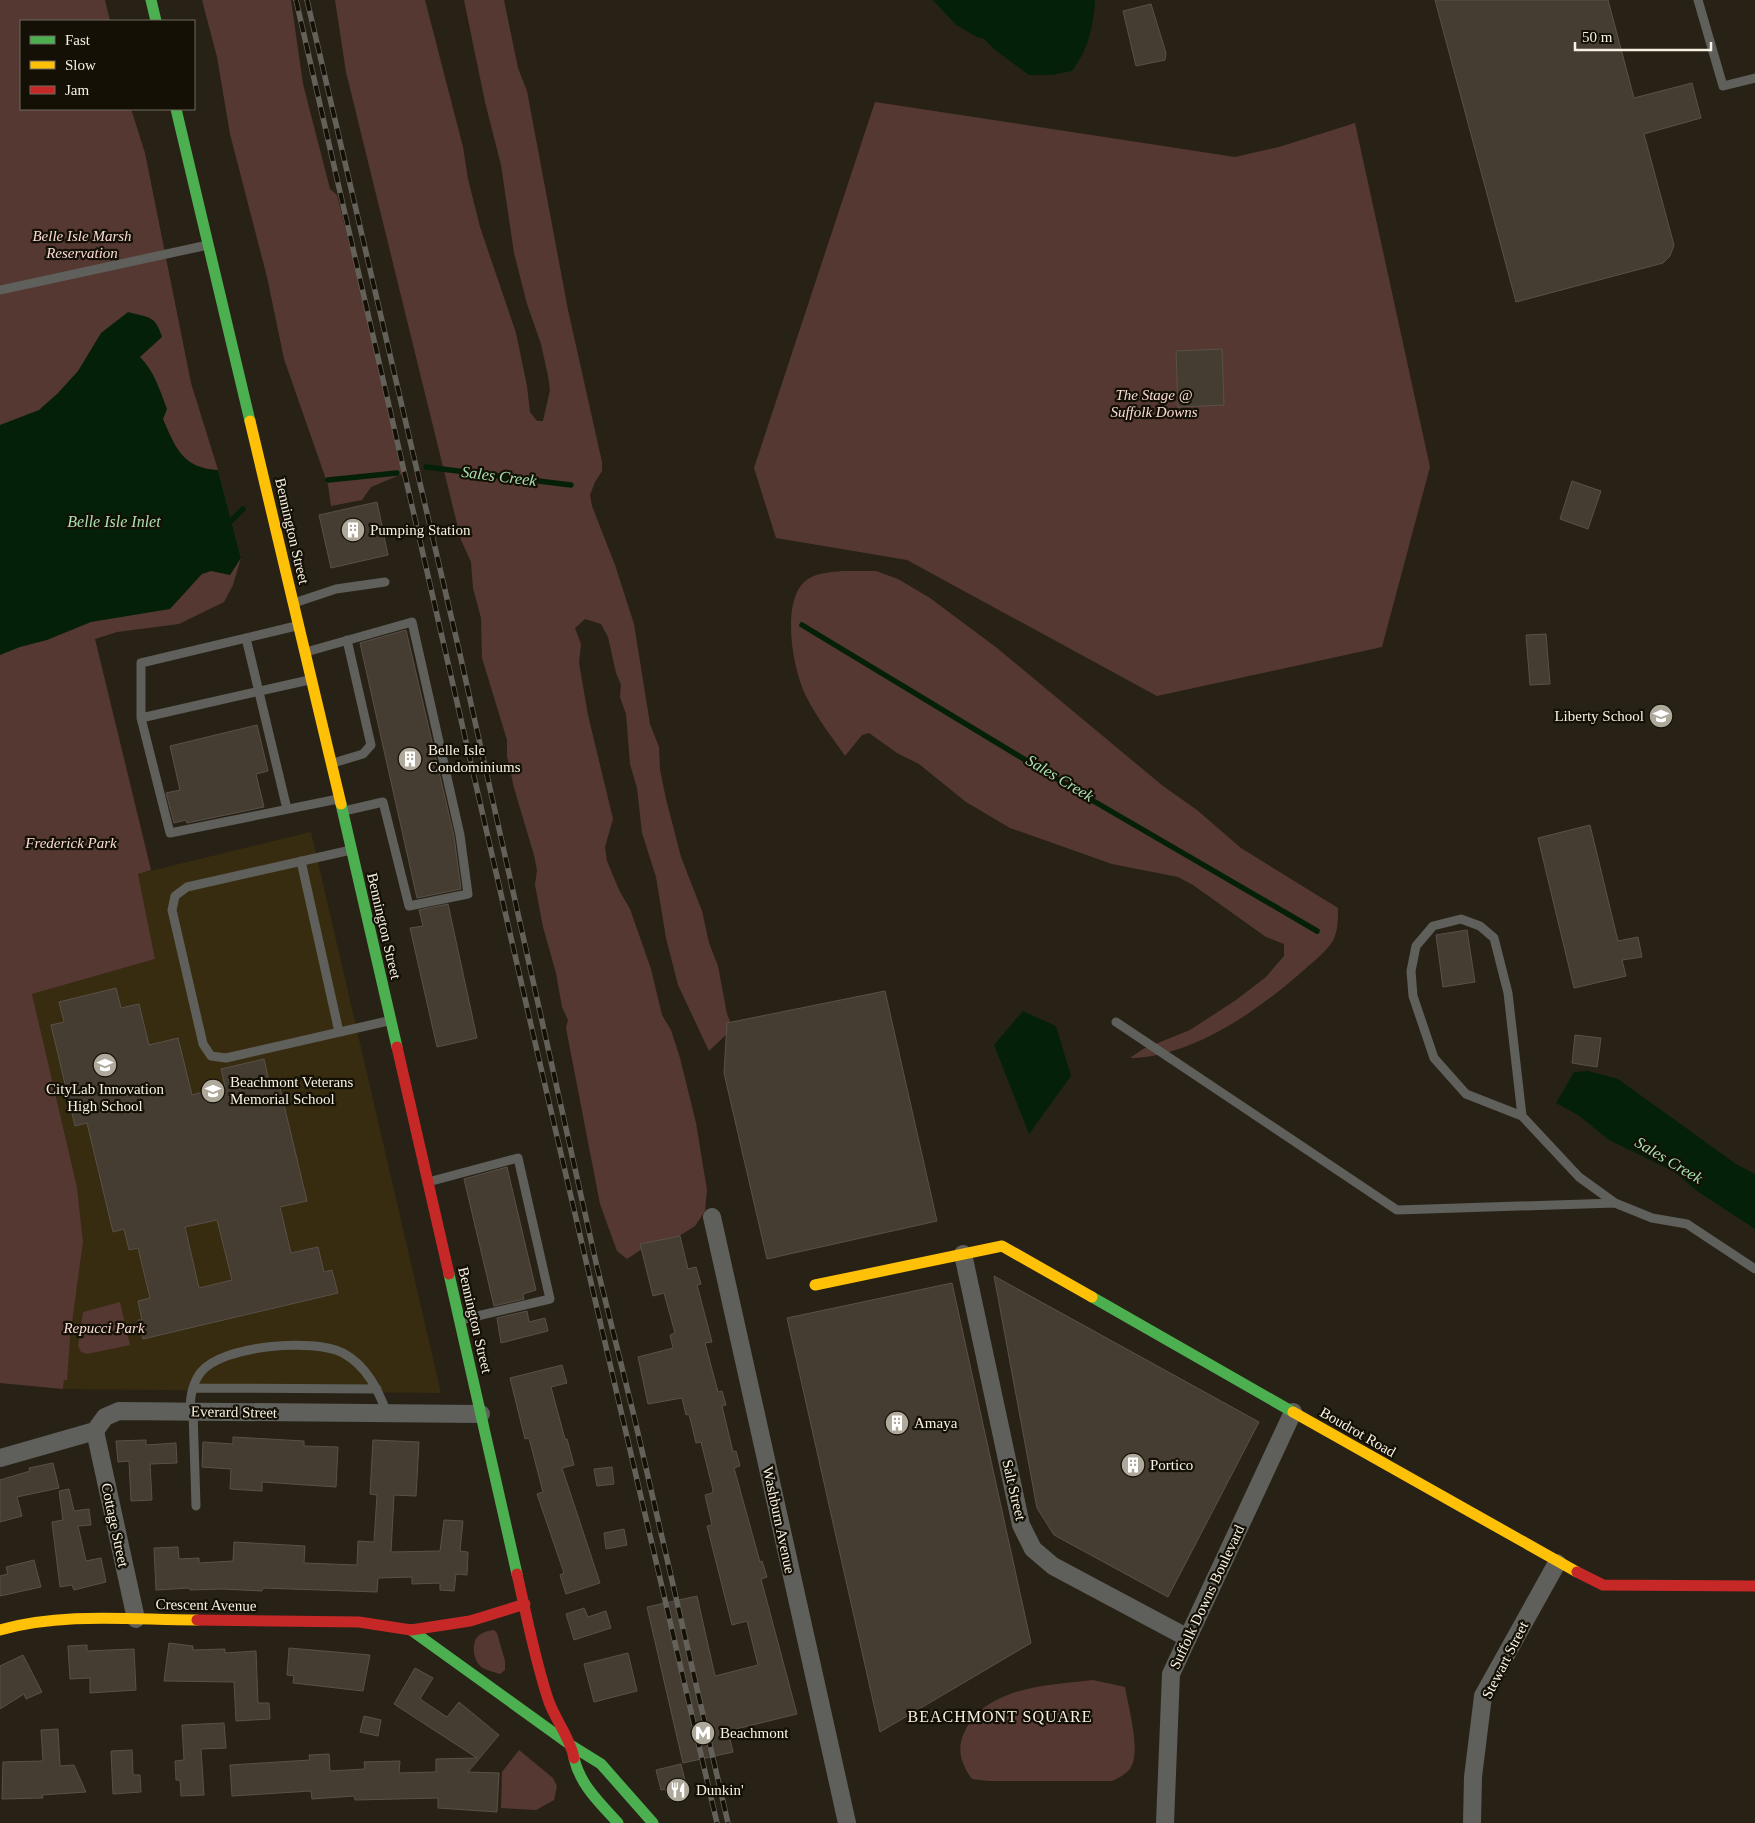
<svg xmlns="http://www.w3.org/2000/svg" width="1755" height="1823" font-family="Georgia,serif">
	<rect width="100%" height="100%" fill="#282216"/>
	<path fill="#372c0f" d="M311,832L441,1393L63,1389L83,1242L77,1187L32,994L155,959L138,874Z"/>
	<path fill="#563832" d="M0,0H105L110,21H21V109H131L145,153L191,383L218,470L241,558L233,585L224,602L179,624L117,632L95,639L151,870L138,874L155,959L32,994L77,1187L83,1242L70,1338L67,1380H64L63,1389L0,1383Z
		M202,0H291L303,84L330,189L337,195L392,416L402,474L371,487L362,500L331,506L328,485L284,359L267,277L230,134L217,57Z
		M335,0H425L463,147L468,179L480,227L516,333L527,386L530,412L537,421H543L550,390L548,376L541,344L527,304L514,253L501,165L485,102L464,0H504L518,68L527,91L568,310L602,462V471L595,482L590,495L592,506L615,565L634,624L650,724L659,747L660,770L666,799L681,857L702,911L709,943L718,966L727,1014L733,1028L709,1051L678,985L666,938L656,877L642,833L637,788L630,764L626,714L620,697L621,685L616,673L608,637L601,624L585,619L575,628L581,644L579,663L588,715L613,819L605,847L607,861L619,890L630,909L651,969L662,1015L671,1030L680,1058L696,1123L707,1190L705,1211L695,1226L673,1240L642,1249L627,1259L617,1251L600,1204L566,1028L568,1020L562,1007L556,973L543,927L535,885L537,870L534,855L514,788L507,756V740L482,658L481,618L473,588L471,562L461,540L346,72Z
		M875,102L1235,157L1279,147L1355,123L1430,467L1382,647L1157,696L907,560L776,538L754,468Z
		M842,571H876L898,579L930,598L997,648L1163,786L1197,810L1241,848L1338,908C1338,920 1338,936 1330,945C1323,954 1313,962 1305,969C1259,1010 1193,1057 1130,1058L1143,1049L1190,1030L1236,1000L1266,977L1284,956V944L1266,937L1193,885L1178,877L1112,864L1010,828L966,802L919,764L897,753L869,733L862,735L845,756C832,737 817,718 807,698C793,672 779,598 808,579C817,573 831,572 842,571Z
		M120,1302L130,1345L87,1354L81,1352L78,1346L83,1312Z
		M494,1630L497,1633L505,1661V1670L500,1674C494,1672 486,1670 481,1667C477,1663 475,1658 474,1653C473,1637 479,1632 494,1630Z
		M1093,1680L1125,1687C1128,1706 1141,1750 1131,1767C1127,1774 1120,1777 1112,1781H989L972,1779C962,1765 956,1750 964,1733C984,1687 1048,1685 1093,1680Z
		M519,1750L553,1778L557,1786L554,1800L536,1810L501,1808L502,1772Z"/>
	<path fill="#052009" d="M933,0H1095V2C1093,28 1088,50 1072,71L1052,75H1029L995,50L984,39L977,37L956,25Z
		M128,312C148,318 155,314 162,337L140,357C154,371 160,390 167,409L163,419C176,449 183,468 218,470L241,558L230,575L211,571L202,574L170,609L91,622L47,640L20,647L0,655V425L39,410L58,393L78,371L101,333Z
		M1023,1011L1056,1026L1071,1076L1029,1134L994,1045Z
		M1588,1071L1618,1079L1736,1164L1755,1174V1229L1697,1191L1675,1172L1609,1140L1578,1115L1556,1103L1574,1072Z"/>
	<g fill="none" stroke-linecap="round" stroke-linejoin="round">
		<path stroke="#052009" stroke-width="5.5" d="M426,467L571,485
			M328,480L397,473
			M231,521L243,509
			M802,625L1090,799L1317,931"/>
	</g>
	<path fill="#453c32" stroke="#595149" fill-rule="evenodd" d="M1435,0H1608L1634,98L1692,83L1701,118L1644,134L1674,245L1670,256L1663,263L1516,302Z
		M1151,4L1166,53L1165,60L1136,66L1123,11Z
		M1222,349L1224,405L1178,407L1176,351Z
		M1572,481L1601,491L1588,529L1560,519Z
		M377,502L388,555L331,568L319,515Z
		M406,630L454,836L461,889L417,898L360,643Z
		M1546,634L1550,684L1530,685L1526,635Z
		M257,725L268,771L256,774L264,807L187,823L186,820L174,823L166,793L180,790L170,746Z
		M1590,825L1618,941L1638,937L1642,957L1622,960L1626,976L1574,988L1538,838Z
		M448,904L477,1038L437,1047L410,928L423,926L419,910Z
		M1467,930L1475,982L1443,987L1436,935Z
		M116,988L121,1008L139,1004L149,1045L178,1038L192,1095L225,1086L221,1069L264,1059L270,1085L279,1084L307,1201L280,1207L291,1253L318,1247L324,1272L332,1270L338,1293L143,1339L138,1320H142L138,1301L150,1298L138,1248L129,1250L124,1229L113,1232L87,1123L75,1126L51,1025L64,1022L59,1002ZM217,1220L232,1280L199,1288L185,1227Z
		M885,991L937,1221L767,1259L724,1073L727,1023Z
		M1575,1035L1601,1038L1597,1067L1572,1063Z
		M507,1167L536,1290L523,1294L524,1299L494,1306L464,1179Z
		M680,1236L688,1269L696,1267L701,1284L697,1285L712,1342L705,1343L718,1392L722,1391L726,1405L722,1406L733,1452L736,1451L740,1466L734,1468L760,1562L762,1561L767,1577L761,1579L797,1714L728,1731L733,1752L683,1763L647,1607L697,1596L715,1676L758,1665L747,1621L732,1625L707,1526L712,1525L705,1495L712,1493L713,1490L701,1442L696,1443L689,1414L686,1415L682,1398L648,1404L638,1357L673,1348L670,1335L675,1333L664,1293L653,1296L640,1244Z
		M994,1276L1259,1422L1168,1597L1054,1535L1037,1508Z
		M952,1283L1031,1643L880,1732L787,1318Z
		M527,1311L529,1322L545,1318L548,1331L501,1343L497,1318Z
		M562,1365L567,1383L551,1387L565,1439H567L574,1465L562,1468L600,1583L566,1594L560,1575L564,1573L537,1494L543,1492L529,1438L525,1439L510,1378Z
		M233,1437L304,1441V1446L338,1447L336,1487L262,1482V1491L230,1489L231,1469L202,1467L203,1442L233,1444Z
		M146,1440V1445L176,1443L177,1463L150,1464L152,1500L131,1501L129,1461L118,1462L116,1441Z
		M373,1440L419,1442L416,1496L394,1495L391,1552L440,1551L444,1520L463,1521L460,1551L468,1552L467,1575L456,1574L454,1591L440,1590V1583L412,1584V1577L378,1578L377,1592L263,1588L262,1591L222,1589L190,1590L189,1588L156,1590L154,1548L178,1547L179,1559L199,1558V1563L233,1561L234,1542L305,1546L304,1563L357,1565L358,1541L374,1542L377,1495L370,1494Z
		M53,1463L59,1488L17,1497L22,1516L0,1522V1480L30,1471L29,1468Z
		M612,1467L614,1484L597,1486L594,1469Z
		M69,1489L74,1511L89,1509L91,1525L78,1526L86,1561L101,1558L106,1582L74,1590L72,1585L60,1587L52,1522L63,1520L59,1491Z
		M624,1529L627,1545L606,1549L604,1533Z
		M34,1560L41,1587L0,1596V1576L8,1574L6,1567Z
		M584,1608L588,1617L606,1611L611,1628L574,1640L566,1614Z
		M169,1643L193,1646V1650L225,1649V1653L256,1651L258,1703H269L270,1719L236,1721L234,1682L164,1681Z
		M87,1645V1651L134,1649L136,1690L90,1693V1678L70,1679L68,1646Z
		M289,1648L370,1655L363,1691L293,1683L294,1676L287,1675Z
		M628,1653L637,1691L594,1702L584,1664Z
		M23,1655L42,1692L26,1699L24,1694L0,1709V1666Z
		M415,1668L433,1678L420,1699L447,1717L459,1702L499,1735L468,1772L499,1773L497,1812L438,1808V1798L355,1800L354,1796L312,1799L311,1791L232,1796L230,1765L310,1760L309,1755L329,1754L330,1771L365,1769L364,1762L400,1761L399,1773L436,1772V1759L477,1758L394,1704Z
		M364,1716L381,1720L378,1736L360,1732Z
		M224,1723L226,1748L201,1749L204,1795L181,1796L180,1780H176L175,1761L184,1760L182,1725Z
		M58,1729L60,1766L74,1765L86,1792L42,1795L43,1798L2,1799L3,1762L43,1761L41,1730Z
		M132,1750L133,1775H140L141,1792L113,1794L111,1751Z
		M681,1764L688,1793L668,1798L665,1789L661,1790L656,1770Z"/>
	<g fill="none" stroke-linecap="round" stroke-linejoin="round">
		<path stroke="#5f5f5b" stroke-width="9" d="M1698,0L1723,86L1755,78
			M0,290L208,245
			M294,603L336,589L385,582
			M246,638L287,809
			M306,652L412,622L460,835L468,894L409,906L383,802L344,811
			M309,680L141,718L170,833L338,799
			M141,718V663L296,626
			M333,763L363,754L371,745L347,640
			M351,850L187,887L175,896L172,910L203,1044L211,1056L226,1058L388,1021
			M301,861L339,1032
			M1116,1022L1397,1210L1615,1203
			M1522,1116L1508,993L1494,938L1480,926L1461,919L1433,926L1416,946L1411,971L1413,996L1434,1058L1466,1094L1522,1116L1579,1177L1615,1203L1652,1218L1687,1224L1755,1269
			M428,1182L518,1158L550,1299L460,1320
			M194,1388L377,1389
			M190,1411C190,1398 193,1382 201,1372C223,1345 313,1338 343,1353C367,1366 378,1390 387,1413
			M193,1411L196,1506"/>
		<path stroke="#5f5f5b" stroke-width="18" d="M712,1217L847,1823
			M963,1254L1021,1525L1033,1549L1053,1566L1188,1638
			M95,1431L136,1619
			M0,1458L95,1431L105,1417L119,1411L481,1414
			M1165,1823L1171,1674L1293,1412
			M1472,1823L1473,1777L1483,1696L1557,1563"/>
		<path stroke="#4caf50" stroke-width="11" d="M151,0L156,21
			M176,109L250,421
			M341,804L397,1047
			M449,1274L517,1574
			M1092,1297L1293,1412
			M411,1630L572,1746L601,1764L653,1823
			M574,1758C580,1785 600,1803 618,1823"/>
		<path stroke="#ffc107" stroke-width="11" d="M250,421L341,804
			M815,1285L1002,1246L1092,1297
			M1293,1412L1577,1572
			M0,1630C64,1612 132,1620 197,1620"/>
		<path stroke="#c62828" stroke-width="11" d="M397,1047L449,1274
			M1577,1572L1603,1585L1755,1586
			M517,1574C527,1617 535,1661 549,1702C556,1721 570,1737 574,1758
			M197,1620L359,1622L411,1630L470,1621L525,1604"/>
		<g stroke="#64615a" stroke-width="5.5">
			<path id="rail" d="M296,0L531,1025L717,1823
				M307,0L459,650L597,1267L634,1416L728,1823"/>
		</g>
		<use href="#rail" stroke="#141006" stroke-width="4" stroke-dasharray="11" stroke-linecap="butt"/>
	</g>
	<defs>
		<g id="building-disc" transform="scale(1.25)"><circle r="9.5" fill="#afa99b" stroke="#141006"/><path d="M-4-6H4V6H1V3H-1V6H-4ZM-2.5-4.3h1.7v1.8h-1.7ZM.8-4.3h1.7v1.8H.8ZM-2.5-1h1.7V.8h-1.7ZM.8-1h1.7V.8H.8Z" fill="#fff"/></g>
		<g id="school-disc" transform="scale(1.25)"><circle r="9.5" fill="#afa99b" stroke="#141006"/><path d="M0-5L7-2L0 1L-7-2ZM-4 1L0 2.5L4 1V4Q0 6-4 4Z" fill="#fff"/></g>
		<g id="metro-disc" transform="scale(1.25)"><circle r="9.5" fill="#afa99b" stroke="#141006"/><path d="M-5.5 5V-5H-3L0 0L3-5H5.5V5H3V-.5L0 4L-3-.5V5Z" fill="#fff"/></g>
		<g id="restaurant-disc" transform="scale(1.25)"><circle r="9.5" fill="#afa99b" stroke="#141006"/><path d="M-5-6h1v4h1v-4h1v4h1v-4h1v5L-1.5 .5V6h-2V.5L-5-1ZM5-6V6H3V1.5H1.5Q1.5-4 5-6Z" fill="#fff"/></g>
	</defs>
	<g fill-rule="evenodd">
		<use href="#building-disc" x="353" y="530"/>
		<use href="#school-disc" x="1661" y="716"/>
		<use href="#building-disc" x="410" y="759"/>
		<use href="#school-disc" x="105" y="1065"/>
		<use href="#school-disc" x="213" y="1091"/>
		<use href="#building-disc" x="897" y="1423"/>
		<use href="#building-disc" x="1133" y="1465"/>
		<use href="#metro-disc" x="703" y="1733"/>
		<use href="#restaurant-disc" x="678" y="1790"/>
	</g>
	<g text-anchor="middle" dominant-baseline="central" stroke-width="4.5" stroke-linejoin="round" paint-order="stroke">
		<g font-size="15" font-style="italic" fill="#f9dad5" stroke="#141006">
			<text x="82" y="236">Belle Isle Marsh<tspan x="82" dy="17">Reservation</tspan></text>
			<text x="1154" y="395">The Stage @<tspan x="1154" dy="17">Suffolk Downs</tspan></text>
			<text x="71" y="843">Frederick Park</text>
			<text x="104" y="1328">Repucci Park</text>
		</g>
		<g font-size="15" fill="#f7f1e3" stroke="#141006" text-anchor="start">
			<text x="370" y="530">Pumping Station</text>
			<text x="1644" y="716" text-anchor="end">Liberty School</text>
			<text x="428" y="750">Belle Isle<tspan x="428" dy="17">Condominiums</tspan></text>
			<text x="230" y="1082">Beachmont Veterans<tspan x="230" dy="17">Memorial School</tspan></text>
			<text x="105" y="1089" text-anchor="middle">CityLab Innovation<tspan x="105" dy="17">High School</tspan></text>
			<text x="914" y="1423">Amaya</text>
			<text x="1150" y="1465">Portico</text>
			<text x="720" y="1733">Beachmont</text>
			<text x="696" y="1790">Dunkin'</text>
		</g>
		<g font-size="15" fill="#f7f1e3" stroke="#141006">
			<text transform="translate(292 531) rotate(77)">Bennington Street</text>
			<text transform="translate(384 926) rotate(77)">Bennington Street</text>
			<text transform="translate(475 1320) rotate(77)">Bennington Street</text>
			<text transform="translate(234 1412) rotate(1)">Everard Street</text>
			<text transform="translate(1358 1432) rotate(30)">Boudrot Road</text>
			<text transform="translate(1014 1490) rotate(77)">Salt Street</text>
			<text transform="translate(779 1520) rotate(78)">Washburn Avenue</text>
			<text transform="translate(115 1525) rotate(78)">Cottage Street</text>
			<text transform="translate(1207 1597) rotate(-65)">Suffolk Downs Boulevard</text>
			<text transform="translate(206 1605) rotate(1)">Crescent Avenue</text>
			<text transform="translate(1505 1660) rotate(-63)">Stewart Street</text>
		</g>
		<g font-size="16" font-style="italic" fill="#a8e1b0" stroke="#141006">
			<text transform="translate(499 476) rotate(7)">Sales Creek</text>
			<text x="114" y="521">Belle Isle Inlet</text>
			<text transform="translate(1060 778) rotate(31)">Sales Creek</text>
			<text transform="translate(1669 1160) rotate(31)">Sales Creek</text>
		</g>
		<g font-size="16" letter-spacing="1" fill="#f7f1e3" stroke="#141006">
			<text x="1000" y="1716">BEACHMONT SQUARE</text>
		</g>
	</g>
	<rect x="20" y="20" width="175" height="90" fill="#141006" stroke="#6f6a5e"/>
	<rect x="30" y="36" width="25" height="8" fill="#4caf50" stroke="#6f6a5e"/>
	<text x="65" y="45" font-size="15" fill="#f7f1e3">Fast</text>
	<rect x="30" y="61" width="25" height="8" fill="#ffc107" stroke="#6f6a5e"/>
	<text x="65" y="70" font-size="15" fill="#f7f1e3">Slow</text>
	<rect x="30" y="86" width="25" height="8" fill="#c62828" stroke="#6f6a5e"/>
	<text x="65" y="95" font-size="15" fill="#f7f1e3">Jam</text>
	<path d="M1575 42v8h136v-8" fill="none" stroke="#f7f1e3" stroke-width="2.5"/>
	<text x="1582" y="42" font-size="15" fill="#f7f1e3" stroke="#141006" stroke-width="4" paint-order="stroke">50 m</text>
</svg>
